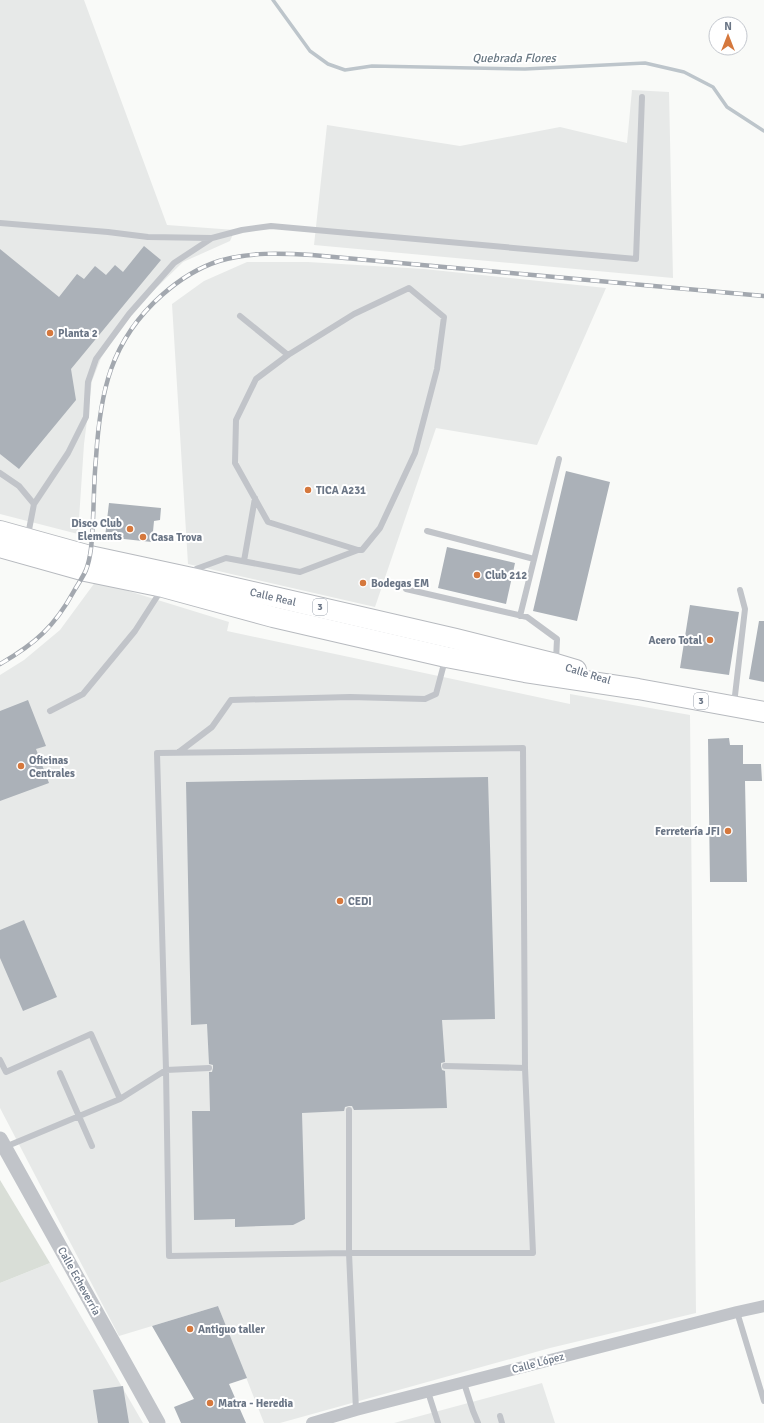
<svg xmlns="http://www.w3.org/2000/svg" width="764" height="1423" font-family="Signika,sans-serif">
	<rect width="100%" height="100%" fill="#f9faf8"/>
	<path fill="#e7e9e8" d="M0,0H84L167,225L235,230L230,241L183,262L146,298L120,329L101,358L92,381L84,444L78,534L0,514Z
		M632,90L669,92L673,278L314,245L327,125L460,146L560,127L627,143Z
		M247,262H308L424,269L606,288L537,445L436,428L375,607L188,564L172,304L204,281Z
		M96,581L229,622L227,631L570,704V694L690,715L696,1313L550,1348L280,1423H264L218,1306L119,1336L0,1108V675L24,660L60,630Z
		M50,1263L143,1423H0V1283Z
		M542,1383L555,1423H394Z"/>
	<path fill="#d9ded7" d="M0,1180L50,1263L0,1283Z"/>
	<g fill="none" stroke-linecap="round" stroke-linejoin="round">
		<path stroke="#bdc5cb" stroke-width="3.5" d="M273,0L310,51L328,64L345,70L372,66L525,69L645,63L684,72L713,87L727,107L764,131"/>
	</g>
	<path fill="#abb1b8" d="M144,246L161,260L71,369L76,400L19,469L0,454V249L59,297L77,274L84,279L95,266L106,275L115,265L123,272Z
		M566,471L610,482L577,621L533,611Z
		M109,503L161,508L160,520L154,521L152,542L105,537Z
		M447,547L515,563L506,604L438,588Z
		M690,605L739,612L729,675L680,668Z
		M759,621H764V682L749,679Z
		M28,700L46,746L36,749L49,783L0,801V711Z
		M729,738L730,745H743V764H761L762,781H745L747,882H710L708,739Z
		M488,777L495,1019L442,1020L445,1062L441,1063V1066L442,1070L445,1071L447,1108L354,1110L352,1106H349L345,1107L344,1111L302,1113L305,1219L293,1225L235,1227V1219L194,1220L192,1111H210L209,1072H212L213,1068V1065L209,1064L207,1024L191,1025L186,782Z
		M24,920L57,997L23,1011L0,958V930Z
		M218,1306L247,1378L229,1384L246,1423H181L174,1407L194,1399L152,1326Z
		M123,1386L129,1423H98L93,1390Z"/>
	<g fill="none" stroke-linecap="round" stroke-linejoin="round">
		<g stroke="#b7babf" stroke-width="22">
			<g id="primary">
				<path id="s1" d="M0,531L90,556L192,578L456,639L556,664L576,670"/>
				<path d="M0,547L85,571L163,587L273,617L446,657L525,672L638,689L764,712"/>
			</g>
		</g>
		<path stroke="#c1c4c9" stroke-width="6" d="M0,223L108,232L148,237L212,238L174,263L129,314L96,359L88,382L86,417L68,453L34,504
			M212,238L242,230L271,226L636,259L642,97
			M409,288L444,317L437,369L415,453L380,528L362,550H358L268,522L235,463L236,420L256,379L288,355L354,314Z
			M240,316L288,355
			M0,473L19,486L34,504L28,535
			M427,531L534,559
			M244,561L255,498
			M193,576L196,569L226,558L300,572L358,550
			M406,589L527,617L557,639L556,660
			M520,616L559,459
			M734,704L745,609L740,590
			M50,711L83,694L135,631L162,589
			M523,748L525,1068L533,1253H349L169,1256L166,1070L157,753Z
			M179,752L212,727L231,700L350,697L425,699L436,694L445,660
			M0,1060L6,1072L91,1034L120,1099
			M445,1066L525,1068
			M60,1073L92,1146
			M349,1110V1253L356,1410
			M5,1147L120,1099L166,1070L209,1068
			M737,1312L764,1401
			M464,1383L473,1411L478,1423
			M428,1392L438,1423
			M500,1416L502,1423"/>
		<path stroke="#c1c4c9" stroke-width="12" d="M312,1423L356,1410L737,1312L764,1306"/>
		<path stroke="#c1c4c9" stroke-width="15" d="M0,1139L158,1423"/>
		<use href="#primary" stroke="#fff" stroke-width="20"/>
		<g stroke="#a3a8af" stroke-width="4.5">
			<path id="rail" d="M0,664C35,644 55,626 74,591C78,584 83,577 86,570C92,554 92,536 93,519C94,499 94,478 96,458C100,393 110,341 162,295C179,280 197,268 219,261C249,252 281,253 312,255L764,296"/>
		</g>
		<use href="#rail" stroke="#fff" stroke-width="3" stroke-dasharray="9" stroke-linecap="butt"/>
	</g>
	<g fill="#d5783d" stroke="#fff" stroke-width="1.5">
		<circle cx="50" cy="333" r="4"/>
		<circle cx="308" cy="490" r="4"/>
		<circle cx="130" cy="529" r="4"/>
		<circle cx="143" cy="537" r="4"/>
		<circle cx="477" cy="575" r="4"/>
		<circle cx="363" cy="583" r="4"/>
		<circle cx="710" cy="640" r="4"/>
		<circle cx="21" cy="766" r="4"/>
		<circle cx="728" cy="831" r="4"/>
		<circle cx="340" cy="901" r="4"/>
		<circle cx="190" cy="1329" r="4"/>
		<circle cx="210" cy="1403" r="4"/>
	</g>
	<g text-anchor="middle" dominant-baseline="central" stroke-width="4" stroke-linejoin="round" paint-order="stroke">
		<g fill="#fff" stroke="#979faa" stroke-width="1">
			<rect x="313" y="599" width="14" height="16" rx="3"/>
			<rect x="694" y="693" width="14" height="16" rx="3"/>
		</g>
		<g font-size="10" font-weight="bold" fill="#6b7686">
			<text x="320" y="607">3</text>
			<text x="701" y="701">3</text>
		</g>
		<g font-size="11" font-weight="bold" fill="#6b7686" stroke="#fff" text-anchor="start">
			<text x="58" y="333">Planta 2</text>
			<text x="316" y="490">TICA A231</text>
			<text x="122" y="523" text-anchor="end">Disco Club<tspan x="122" dy="13">Elements</tspan></text>
			<text x="151" y="537">Casa Trova</text>
			<text x="485" y="575">Club 212</text>
			<text x="371" y="583">Bodegas EM</text>
			<text x="702" y="640" text-anchor="end">Acero Total</text>
			<text x="29" y="760">Oficinas<tspan x="29" dy="13">Centrales</tspan></text>
			<text x="720" y="831" text-anchor="end">Ferretería JFI</text>
			<text x="348" y="901">CEDI</text>
			<text x="198" y="1329">Antiguo taller</text>
			<text x="218" y="1403">Matra - Heredia</text>
		</g>
		<g font-size="11" fill="#6b7686" stroke="#fff">
			<text stroke="none"><textPath href="#s1" startOffset="281">Calle Real</textPath></text>
			<text transform="translate(588 674) rotate(17)">Calle Real</text>
			<text transform="translate(79 1281) rotate(61)">Calle Echeverría</text>
			<text transform="translate(538 1363) rotate(-15)">Calle López</text>
		</g>
		<g font-size="12" font-style="italic" fill="#677681" stroke="#fff">
			<text x="514" y="58">Quebrada Flores</text>
		</g>
	</g>
	<g transform="translate(728 36)"><circle r="19" fill="#ffffff" stroke="#c4c8cf"/>
	<path d="M0-3L7 15L0 10L-7 15Z" fill="#d5783d"/>
	<text y="-6" font-size="11" font-weight="bold" text-anchor="middle" fill="#6b7686">N</text>
	</g>
</svg>
